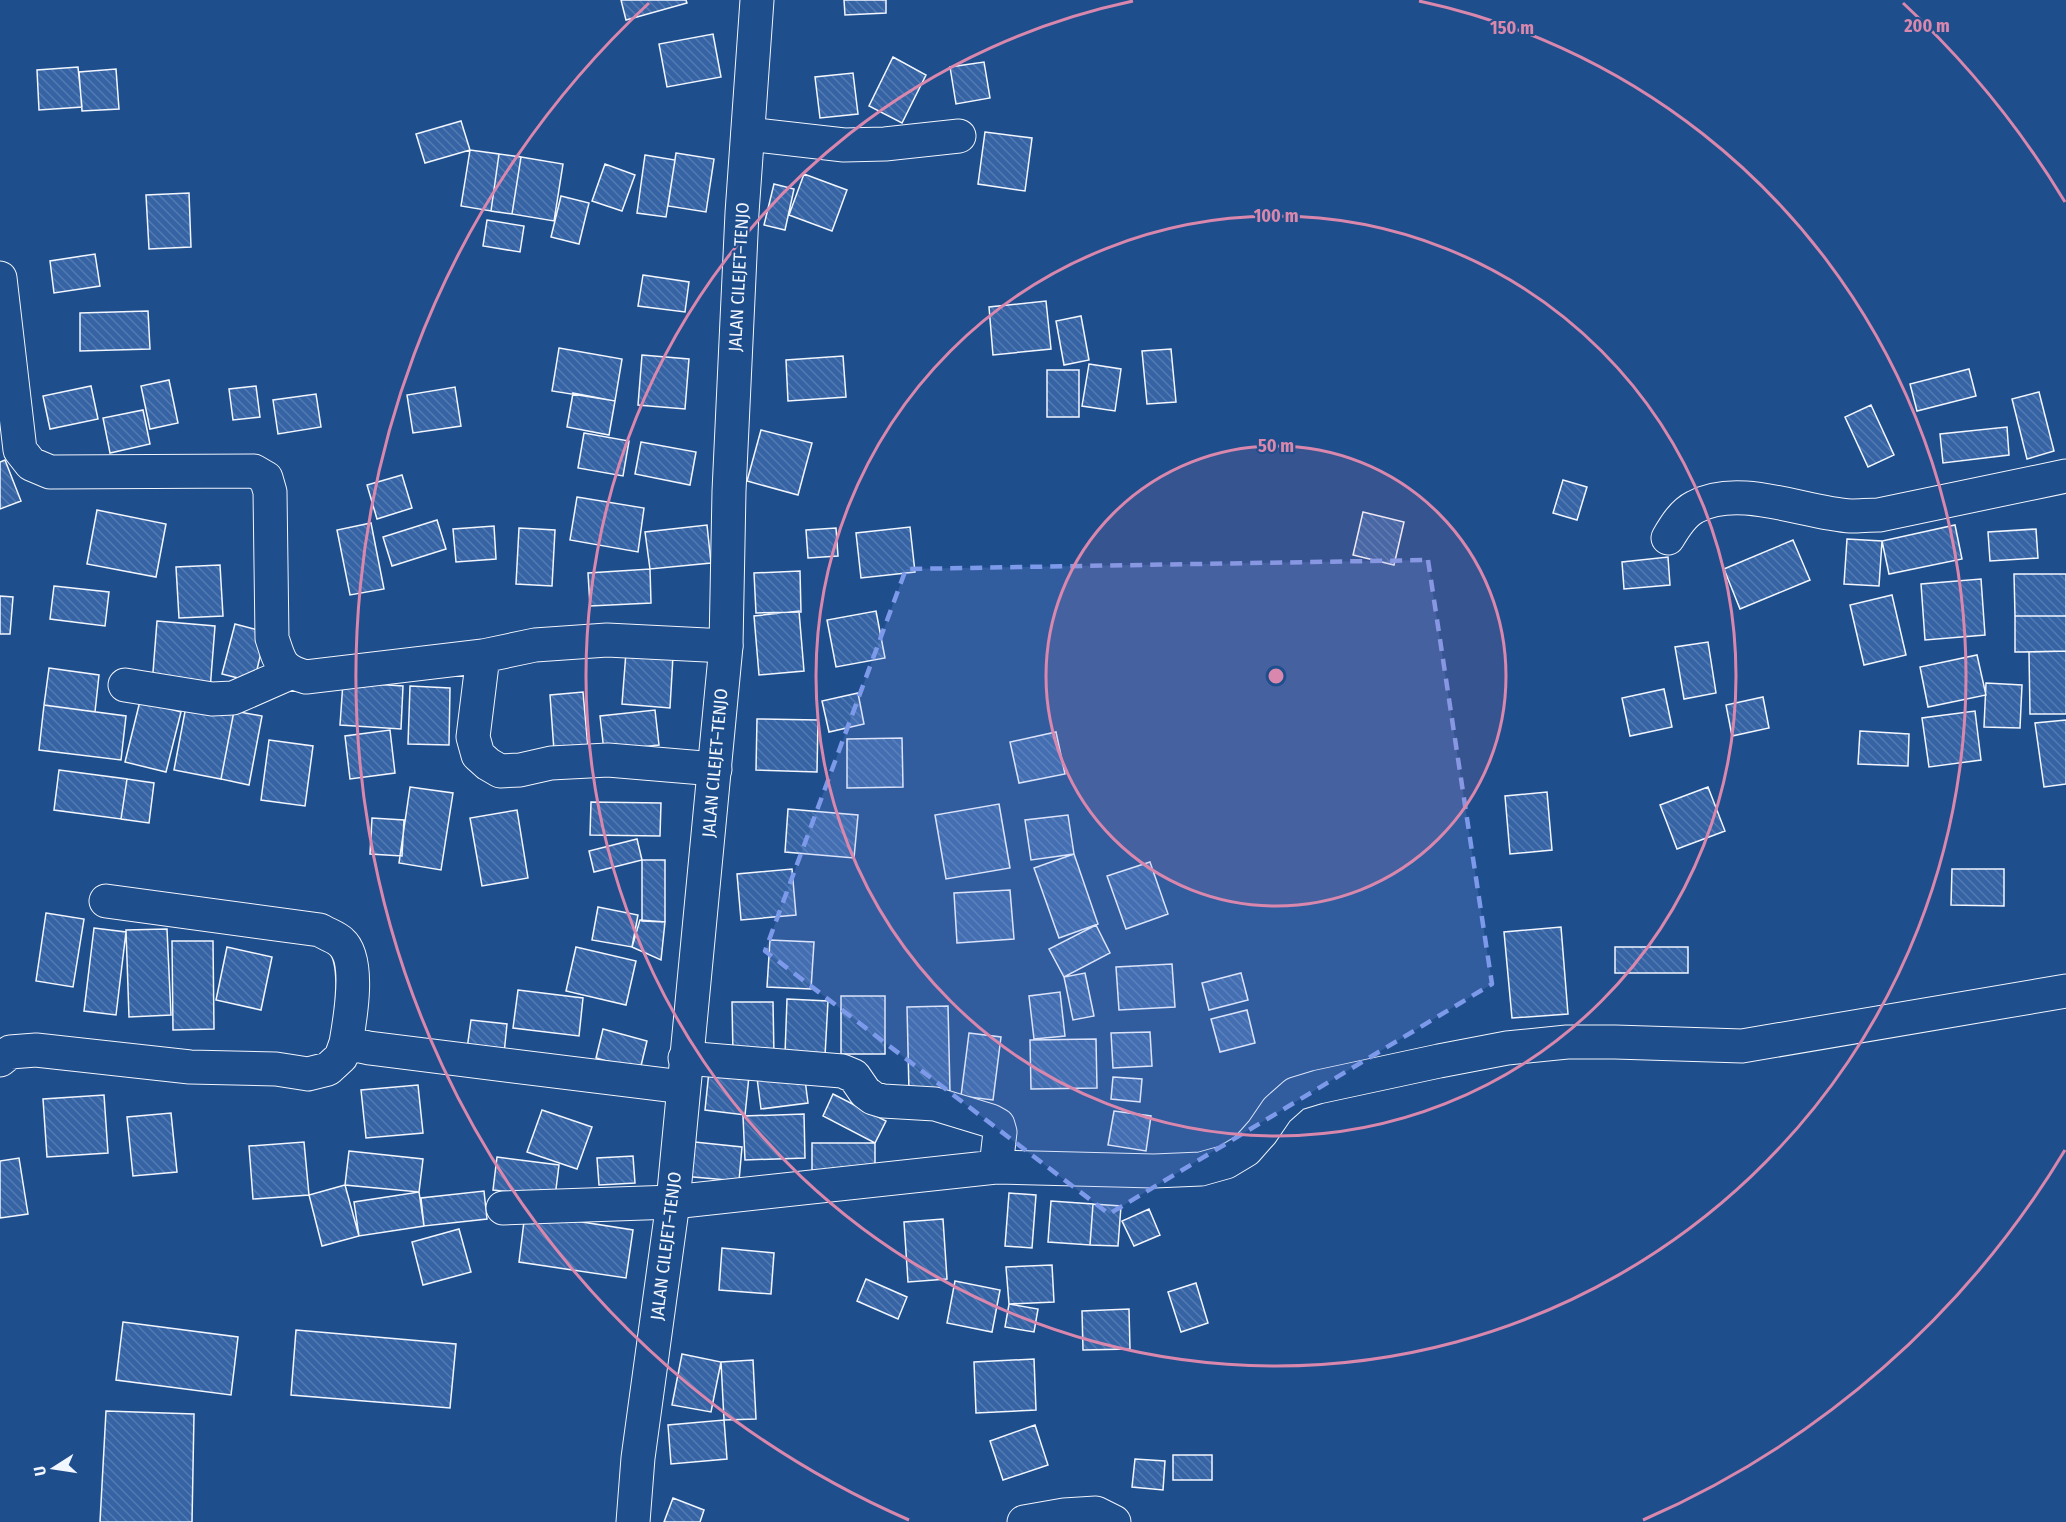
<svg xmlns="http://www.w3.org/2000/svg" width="2066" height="1522" font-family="'Fira Sans Condensed',sans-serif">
	<defs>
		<pattern id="building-back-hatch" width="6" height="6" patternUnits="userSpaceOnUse" patternTransform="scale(1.5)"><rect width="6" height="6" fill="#3563a3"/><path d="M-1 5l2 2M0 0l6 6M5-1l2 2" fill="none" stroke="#537ab1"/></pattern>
	</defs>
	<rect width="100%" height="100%" fill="#1f4e8c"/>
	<path fill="url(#building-back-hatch)" stroke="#f2f6ff" stroke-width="1.5" d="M621,0H686L687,3L626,20Z
		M844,0H886V13L845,15Z
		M713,34L721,77L667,87L659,44Z
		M893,57L926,75L902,123L869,106Z
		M984,62L990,98L956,104L950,67Z
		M78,67L82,107L39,110L37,70Z
		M116,69L119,109L82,111L79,72Z
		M853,73L858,114L820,118L815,77Z
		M461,121L470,150L425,163L416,134Z
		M985,132L1032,138L1025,191L978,184Z
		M470,150L499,154L491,211L461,206Z
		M676,153L714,159L706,212L668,206Z
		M499,154L521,157L512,214L491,211Z
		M645,155L675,160L666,217L637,213Z
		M521,157L563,164L554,221L512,214Z
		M605,164L635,175L622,211L592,201Z
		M804,174L847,190L832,231L789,215Z
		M774,184L794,189L785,230L764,225Z
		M189,193L191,247L149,249L146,195Z
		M561,196L589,203L579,244L551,237Z
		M487,220L524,226L520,252L483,246Z
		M95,254L100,286L54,293L50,261Z
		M643,275L689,282L685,312L638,306Z
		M1046,301L1051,349L993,355L989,307Z
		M148,311L150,349L80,351V313Z
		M1081,316L1089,360L1064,365L1056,321Z
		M559,348L622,359L615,401L552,391Z
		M1171,349L1176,402L1147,404L1142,351Z
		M642,355L689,359L685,409L638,405Z
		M843,356L846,397L788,401L786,360Z
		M1089,364L1121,369L1115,411L1082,406Z
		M1969,369L1976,396L1917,411L1910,384Z
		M1047,370H1079V417H1047Z
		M169,380L178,423L150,429L141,386Z
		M91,386L98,419L50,429L43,396Z
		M256,386L260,417L233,420L229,389Z
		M455,387L461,426L413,433L407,395Z
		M2039,392L2054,451L2027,459L2012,399Z
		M573,393L615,401L609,435L567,427Z
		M316,394L321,427L278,434L273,400Z
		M1871,405L1894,455L1868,467L1845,417Z
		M143,410L150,444L110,453L103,418Z
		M2007,427L2009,455L1943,463L1940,434Z
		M761,430L812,443L798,495L747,481Z
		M584,433L629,441L623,476L578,468Z
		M641,442L696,452L690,485L635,474Z
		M5,460L21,501L0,509V462Z
		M402,475L412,508L377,519L367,485Z
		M1563,480L1587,487L1577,520L1553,513Z
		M577,497L644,508L638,552L570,540Z
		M97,510L166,524L156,577L87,564Z
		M1363,512L1404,522L1394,565L1353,555Z
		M437,520L446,549L392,566L383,537Z
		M371,523L384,589L350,595L337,530Z
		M707,525L711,563L650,569L645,532Z
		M1955,525L1962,559L1889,574L1882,541Z
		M494,526L496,559L456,562L453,529Z
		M910,527L915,572L861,578L856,533Z
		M519,528L555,530L552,586L516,584Z
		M836,528L838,556L808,558L806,530Z
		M2036,529L2038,558L1990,561L1988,532Z
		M1847,539L1882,541L1879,586L1844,584Z
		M1793,540L1810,580L1740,609L1724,569Z
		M1668,557L1670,585L1624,589L1622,562Z
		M220,565L223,616L179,618L176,567Z
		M650,569L651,603L590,606L588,573Z
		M800,571L801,612L756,613L754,573Z
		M2014,574H2066V616H2015Z
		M1981,579L1985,635L1925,640L1921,584Z
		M54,586L109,592L105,626L50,619Z
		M1892,595L1906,655L1864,665L1850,605Z
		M0,596L13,597L10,634H0Z
		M799,611L804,671L759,675L754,616Z
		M876,611L885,658L836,667L827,620Z
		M2015,616H2066V651L2015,652Z
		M157,621L215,626L210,690L152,685Z
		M235,624L266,632L254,682L222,674Z
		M1708,642L1716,693L1684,699L1675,647Z
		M2066,651V714H2030L2029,652Z
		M626,652L673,656L670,708L622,704Z
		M1977,655L1986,695L1928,707L1920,667Z
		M49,668L99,675L95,712L44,705Z
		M343,682L403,686L401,729L340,725Z
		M1986,683L2022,685L2020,728L1984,727Z
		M410,686L450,688L449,745L408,744Z
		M1664,689L1672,727L1630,736L1622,698Z
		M583,692L588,748L554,751L550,695Z
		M858,693L864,724L829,732L822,701Z
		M1763,697L1769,728L1732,736L1726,705Z
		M140,701L181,712L166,772L125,762Z
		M187,701L234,711L221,779L174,770Z
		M44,705L126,716L121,760L39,750Z
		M655,710L659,745L604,751L600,716Z
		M234,711L262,716L249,785L221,779Z
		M1975,711L1981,760L1929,767L1922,718Z
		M757,719L818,720L817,772L756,770Z
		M2066,720V784L2044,787L2035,723Z
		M390,730L395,773L350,779L345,736Z
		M1860,731L1909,734L1908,766L1858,764Z
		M1056,732L1065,774L1019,783L1010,742Z
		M902,738L903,787L847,788V739Z
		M269,740L313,746L305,806L261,800Z
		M59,770L127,779L121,819L54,810Z
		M127,779L154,783L149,823L121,819Z
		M410,787L453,793L441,870L399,863Z
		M1708,787L1725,831L1677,849L1660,805Z
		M1547,792L1552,850L1510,854L1505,796Z
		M591,802L661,803L660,836L590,835Z
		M999,804L1010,868L946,879L935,815Z
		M788,809L858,815L854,858L785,852Z
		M517,810L528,878L482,886L470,818Z
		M1068,815L1074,854L1031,860L1025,820Z
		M372,818L404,820L402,856L370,854Z
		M637,839L642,860L594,872L589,851Z
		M1074,854L1098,924L1059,938L1034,868Z
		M642,860H665V922L642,921Z
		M1150,862L1168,914L1126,929L1107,876Z
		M792,869L796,915L741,920L737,874Z
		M1952,869H2004V906L1951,905Z
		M1010,890L1014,939L957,943L954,893Z
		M598,907L638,915L632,947L592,940Z
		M46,913L84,919L73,987L36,981Z
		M640,920L665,922L661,960L632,947Z
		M1096,925L1110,953L1064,977L1049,949Z
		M1561,927L1568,1014L1512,1018L1504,932Z
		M94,928L126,932L116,1015L84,1011Z
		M167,929L171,1015L129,1017L126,930Z
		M770,940L814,942L811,989L767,987Z
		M172,941H213L214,1029L173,1030Z
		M227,947L272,957L261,1010L216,1000Z
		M576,947L636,961L626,1005L566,991Z
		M1615,947H1688V973H1615Z
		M1172,964L1175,1007L1119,1010L1116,967Z
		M1085,973L1094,1016L1073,1020L1064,977Z
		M1241,973L1248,1000L1209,1010L1202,983Z
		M518,990L583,998L579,1036L513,1028Z
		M1060,992L1065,1036L1034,1039L1029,996Z
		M841,996H885V1054H841Z
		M787,999L828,1001L825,1056L785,1054Z
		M732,1002H773L774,1056H733Z
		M948,1006L950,1092H909L907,1007Z
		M1247,1010L1255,1043L1220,1052L1211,1019Z
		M471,1020L507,1024L504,1054L467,1049Z
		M603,1029L647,1041L640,1070L596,1058Z
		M1150,1032L1152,1066L1113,1068L1111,1033Z
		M969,1033L1001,1037L993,1100L961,1096Z
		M1096,1039L1097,1088L1031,1089L1030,1040Z
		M709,1071L749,1076L745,1115L705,1110Z
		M804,1072L808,1103L761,1109L757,1078Z
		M1113,1077L1142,1079L1140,1102L1111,1099Z
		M418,1085L423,1133L366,1138L361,1090Z
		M833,1094L886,1121L875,1143L823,1116Z
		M104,1095L108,1153L47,1157L43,1099Z
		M542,1110L592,1127L577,1169L527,1152Z
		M1114,1111L1151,1116L1146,1151L1108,1145Z
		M171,1113L177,1172L133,1176L127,1117Z
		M804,1114L805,1158L745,1160L743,1116Z
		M685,1141L742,1147L739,1181L682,1176Z
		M304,1142L309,1195L253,1199L249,1146Z
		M812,1143H875V1179H812Z
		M349,1151L423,1159L419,1192L345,1185Z
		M633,1156L635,1183L599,1185L597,1158Z
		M497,1157L559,1165L555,1197L493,1190Z
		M19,1158L28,1214L0,1218V1161Z
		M345,1185L359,1236L322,1246L309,1195Z
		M484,1191L487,1219L424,1226L421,1198Z
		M419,1192L424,1226L359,1236L354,1202Z
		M1009,1193L1036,1195L1032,1248L1005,1246Z
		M1051,1201L1093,1204L1090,1245L1048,1242Z
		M1093,1204L1121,1206L1118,1246L1090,1245Z
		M1149,1209L1160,1235L1134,1246L1122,1221Z
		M525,1213L633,1230L626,1278L519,1262Z
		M943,1219L947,1279L908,1282L904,1222Z
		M459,1229L471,1272L423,1285L412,1242Z
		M722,1248L774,1253L771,1294L719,1290Z
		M1052,1265L1054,1302L1009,1304L1006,1267Z
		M866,1279L907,1297L898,1319L857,1301Z
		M955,1281L1000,1290L992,1332L947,1323Z
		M1196,1283L1208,1323L1181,1332L1168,1292Z
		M1009,1304L1038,1309L1034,1332L1005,1327Z
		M1129,1309L1130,1349L1083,1350L1082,1311Z
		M123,1322L238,1337L231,1395L116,1380Z
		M296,1330L456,1344L450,1408L291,1395Z
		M682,1354L721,1362L711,1412L672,1405Z
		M1034,1359L1036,1410L976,1413L974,1362Z
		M753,1360L756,1419L724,1420L721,1362Z
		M106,1411L194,1414L192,1522H100Z
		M724,1420L727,1459L671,1464L668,1425Z
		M1035,1425L1048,1465L1003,1480L990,1441Z
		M1173,1455H1212V1480H1173Z
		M1135,1459L1165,1461L1163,1490L1132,1487Z
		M673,1498L704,1510L700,1522H664Z"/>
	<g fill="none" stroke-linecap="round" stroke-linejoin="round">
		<g stroke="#f2f6ff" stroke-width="35">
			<path id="minor" d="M748,134L844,145L885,144L959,136
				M0,278L20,450L31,464L50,472L254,471L266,478L270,492L272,638C280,662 280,670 306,677L483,656L535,645L607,640L726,646
				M1668,538C1675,526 1683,513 1695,507C1739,483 1804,513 1851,516C1860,516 1869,515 1879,515L2066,476
				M483,656L473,737L478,755L488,764L500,771L520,770L551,763L608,760L715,769
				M125,685L212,699L233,698L290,673
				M106,901L320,930C326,934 336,937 341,942C361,959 350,1020 346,1043L369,1048L683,1087
				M685,1058L842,1071L854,1076L865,1092L873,1098L883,1101L935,1104L991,1121L998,1125L1000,1132L996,1167L1154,1171L1201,1169L1226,1162L1246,1150L1262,1132L1277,1110L1295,1094L1318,1087L1439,1061L1507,1048L1567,1042H1615L1742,1046L2066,991
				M0,1060L10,1052L36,1050L190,1067L276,1069L308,1074L328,1069L341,1057L346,1043
				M503,1208L673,1202L996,1167
				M1024,1522L1064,1515L1096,1513L1114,1522"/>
		</g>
		<g stroke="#f2f6ff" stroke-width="35">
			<path id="major" d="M633,1522L638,1458L673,1202L726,646L729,491L742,213L757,0"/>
		</g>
		<use href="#minor" stroke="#1f4e8c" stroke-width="33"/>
		<use href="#major" stroke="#1f4e8c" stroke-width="33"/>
	</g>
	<path fill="#7d9aea" fill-opacity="0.2" stroke="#7d9aea" stroke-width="4.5" stroke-dasharray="12 8" stroke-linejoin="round" d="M1428,560L1492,984L1109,1214L765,951L906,569Z"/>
	<circle cx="1276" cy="676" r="230" fill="#da87ad" fill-opacity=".12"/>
	<g fill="none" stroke="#da87ad" stroke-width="3">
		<circle cx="1276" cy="676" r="230"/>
		<circle cx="1276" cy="676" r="460"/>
		<path d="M1419 1A690 690 0 1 1 1133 1"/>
		<path d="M2065 1150A920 920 0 0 1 1643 1520M909 1520A920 920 0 0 1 649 3M1903 3A920 920 0 0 1 2065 202"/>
	</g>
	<g text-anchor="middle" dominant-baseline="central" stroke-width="4.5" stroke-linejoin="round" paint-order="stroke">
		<g font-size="18" fill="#f2f6ff" stroke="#1f4e8c">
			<text transform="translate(739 277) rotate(-87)">JALAN CILEJET–TENJO</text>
			<text transform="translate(715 763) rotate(-85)">JALAN CILEJET–TENJO</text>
			<text transform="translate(666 1246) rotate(-83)">JALAN CILEJET–TENJO</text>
		</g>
	</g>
	<circle cx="1276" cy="676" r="9" fill="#da87ad" stroke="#1f4e8c" stroke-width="3"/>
	<g font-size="18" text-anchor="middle" font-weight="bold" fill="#da87ad" stroke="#1f4e8c" stroke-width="4.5" stroke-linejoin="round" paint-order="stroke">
		<text x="1927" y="32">200 m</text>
		<text x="1512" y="34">150 m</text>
		<text x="1276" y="222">100 m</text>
		<text x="1276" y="452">50 m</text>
	</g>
	<g transform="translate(54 1468) rotate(258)" stroke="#1f4e8c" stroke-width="4.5" paint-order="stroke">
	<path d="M0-4.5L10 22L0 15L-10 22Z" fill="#f2f6ff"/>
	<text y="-9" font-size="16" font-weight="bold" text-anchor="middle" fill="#f2f6ff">U</text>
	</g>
</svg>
